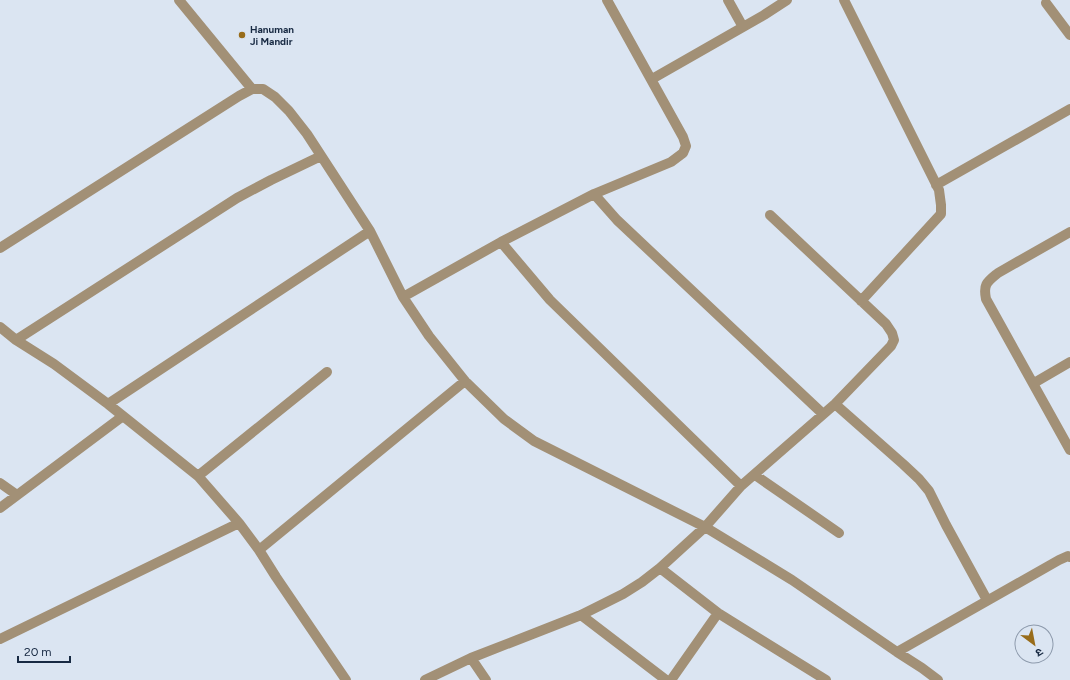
<svg xmlns="http://www.w3.org/2000/svg" width="1070" height="680" font-family="Figtree,'Noto Sans Devanagari',sans-serif">
	<rect width="100%" height="100%" fill="#dbe5f2"/>
	<g fill="none" stroke-linecap="round" stroke-linejoin="round">
		<path stroke="#a29076" stroke-width="10" d="M179,0L252,89
			M728,0L743,27
			M844,0L939,190L941,205V214L861,301
			M1046,3L1070,35
			M652,79L764,15L787,0
			M936,185L1070,109
			M594,194L617,220L823,414
			M1070,232L998,273C987,282 983,284 986,299L1070,450
			M501,242L550,300L741,486
			M0,248L239,96L252,89H263L275,97L289,111L307,134L370,231L403,297L429,336L465,381L504,419L534,441L705,527L792,580L897,652L922,668L938,680
			M403,297L501,242L594,194L671,162L683,153L686,146L683,137L607,0
			M0,327L16,340L54,364L108,404L198,476L239,523L259,550L276,577L346,680
			M16,340L237,198L271,180L321,156
			M1034,383L1070,362
			M108,404L370,231
			M835,404L903,464L919,479L929,491L946,525L987,600
			M755,475L839,533
			M198,476L327,372
			M0,483L17,495
			M0,508L123,416
			M259,550L465,381
			M660,568L718,613L826,680
			M581,615L666,680
			M0,639L239,523
			M897,652L1059,560L1068,556L1070,557
			M471,658L486,680
			M425,680L471,658L581,615L623,594L642,582L660,568L705,527L741,486L835,404L891,346L894,340L892,333L886,324L770,215
			M671,680L718,613"/>
	</g>
	<circle fill="#986c1a" stroke="#dbe5f2" stroke-width="1.5" cx="242" cy="35" r="4"/>
	<g text-anchor="middle" dominant-baseline="central" stroke-width="4" stroke-linejoin="round" paint-order="stroke">
		<g font-size="10" font-weight="bold" fill="#182a43" stroke="#dbe5f2" text-anchor="start">
			<text x="250" y="29">Hanuman<tspan x="250" dy="12">Ji Mandir</tspan></text>
		</g>
	</g>
	<g transform="translate(1034 644) rotate(148)"><circle r="19" fill="#dbe5f2" stroke="#8d9aac"/>
	<path d="M0-3L7 15L0 10L-7 15Z" fill="#986c1a"/>
	<text y="-6" font-size="11" font-weight="bold" text-anchor="middle" fill="#182a43">उ</text>
	</g>
	<path d="M18 656v6h52v-6" fill="none" stroke="#182a43" stroke-width="2"/>
	<text x="24" y="656" font-size="12" fill="#182a43" stroke="#dbe5f2" stroke-width="3" paint-order="stroke">20 m</text>
</svg>
